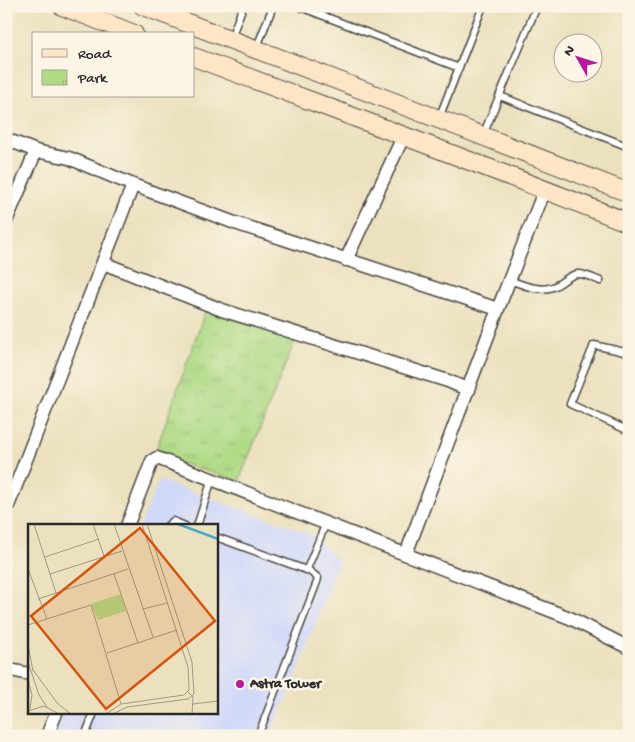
<svg xmlns="http://www.w3.org/2000/svg" width="635" height="742" font-family="'Gochi Hand',sans-serif">
	<defs>
		<pattern id="park-tufts" width="24" height="20" patternUnits="userSpaceOnUse" patternTransform="scale(1.25)"><rect width="24" height="20" fill="#afda86"/><path d="M3 7l-1-3M5 7V3M7 7l1-3M15 17l-1-3M17 17v-4M19 17l1-3" fill="none" stroke="#97bb74"/></pattern>
	</defs>
	<rect width="100%" height="100%" fill="#fcf5e5"/>
	<filter id="ink" filterUnits="userSpaceOnUse"><feTurbulence type="fractalNoise" baseFrequency=".02" numOctaves="2"/><feDisplacementMap in="SourceGraphic" scale="10" xChannelSelector="R" yChannelSelector="G"/><feConvolveMatrix kernelMatrix="1 2 1 2 8 2 1 2 1" color-interpolation-filters="sRGB"/></filter>
	<filter id="wash" filterUnits="userSpaceOnUse"><feTurbulence type="fractalNoise" baseFrequency=".0096" numOctaves="4" result="noise"/><feDisplacementMap in="SourceGraphic" scale="20" xChannelSelector="R" yChannelSelector="G"/><feGaussianBlur stdDeviation="1.12" result="paint"/><feColorMatrix in="noise" values="0 0 0 0 0 0 0 0 0 0 0 0 0 0 0 0 0 1.4 0 .05"/><feComposite in="paint" operator="in"/></filter>
	<g filter="url(#wash)">
		<rect width="100%" height="100%" fill="#ece1bf"/>
		<path fill="#d1d9f9" d="M159,480L311,534L339,561L297,673L270,736H53L62,713H216V526H140Z"/>
		<path fill="url(#park-tufts)" stroke="#6d8258" d="M210,298L298,333L239,481L154,455Z"/>
	</g>
	<g filter="url(#ink)">
		<g fill="none" stroke-linecap="round" stroke-linejoin="round">
			<g stroke="#484641" stroke-width="9">
				<path id="lane" d="M298,6L459,68
					M231,38L243,6
					M257,47L273,6
					M500,96L629,147
					M439,118L483,6
					M483,135L537,6
					M509,280C521,284 536,291 549,288C559,287 567,275 577,274C584,273 593,278 600,281
					M629,353L594,345L570,404L629,431
					M167,526L173,521L185,526
					M197,526L212,479
					M216,537L309,571
					M85,736L94,713
					M258,736L317,582L318,578L307,569L326,523"/>
			</g>
			<g stroke="#484641" stroke-width="15">
				<path id="street" d="M6,139L36,151L69,158L133,185L235,223L498,309
					M6,221L36,151
					M346,260L403,137
					M103,263L222,310L448,381L469,390
					M6,511L133,185
					M127,526L152,461L157,458L570,618L629,648
					M406,554L498,309L545,189
					M6,669L29,674
					M47,736L56,713"/>
			</g>
			<g stroke="#484641" stroke-width="20">
				<path id="secondary" d="M62,6L134,34
					M143,6L462,128L629,193
					M194,57C339,112 485,165 629,223"/>
			</g>
			<use href="#lane" stroke="#fff" stroke-width="6"/>
			<use href="#street" stroke="#fff" stroke-width="12"/>
			<use href="#secondary" stroke="#fde5c5" stroke-width="18"/>
		</g>
	</g>
	<circle fill="#b5179e" stroke="#fcf5e5" stroke-width="2" cx="240" cy="684" r="5"/>
	<g text-anchor="middle" dominant-baseline="central" stroke-width="5" stroke-linejoin="round" paint-order="stroke">
		<g font-size="14" font-weight="bold" fill="#2b2b2b" stroke="#fcf5e5" text-anchor="start">
			<text x="250" y="684">Astra Tower</text>
		</g>
	</g>
	<g transform="translate(28 524)">
		<rect width="190" height="190" fill="#ece1bf"/>
		<path d="M93,70L98,87L70,96L63,80Z" fill="#afda86"/>
		<path fill="none" stroke="#47aac6" stroke-width="2.5" d="M150,0L190,15"/>
		<path fill="none" stroke="#9f9884" stroke-width="1" d="M6,0L28,69M65,0L76,32M86,0L125,113M17,33L71,15M0,45L19,95M22,50L94,27M86,50L110,119M10,75L100,45M115,85L139,79M0,101L63,81L93,180M0,121L5,147M79,129L149,106M0,138L11,171L19,183M5,146L30,180L43,190M0,156L4,171L2,185M160,168L165,173L164,190M165,180L190,177M0,187L16,182L31,190M78,190L93,180L156,171L161,166L160,143L114,0M85,190L99,183L160,175L166,170L164,138L119,0"/>
		<path fill="#d5540f" fill-opacity="0.15" stroke="#d5540f" stroke-width="2.5" d="M112,4L187,97L78,185L3,92Z"/>
		<rect width="190" height="190" fill="none" stroke="#2b2b2b" stroke-width="2.5"/>
	</g>
	<rect width="635" height="742" fill="none" stroke="#fcf5e5" stroke-width="25"/>
	<rect x="32" y="32" width="162" height="65" fill="#fcf5e5" stroke="#a8a49b"/>
	<rect x="42" y="49" width="25" height="8" fill="#fde5c5" stroke="#a8a49b"/>
	<text x="78" y="58" font-size="15" fill="#2b2b2b">Road</text>
	<rect x="42" y="70" width="25" height="15" fill="url(#park-tufts)" stroke="#a8a49b"/>
	<text x="78" y="82" font-size="15" fill="#2b2b2b">Park</text>
	<g transform="translate(578 58) rotate(309)"><circle r="24" fill="#fcf5e5" stroke="#a8a49b"/>
	<path d="M0-4L9 19L0 12L-9 19Z" fill="#b5179e"/>
	<text y="-8" font-size="14" font-weight="bold" text-anchor="middle" fill="#2b2b2b">N</text>
	</g>
</svg>
